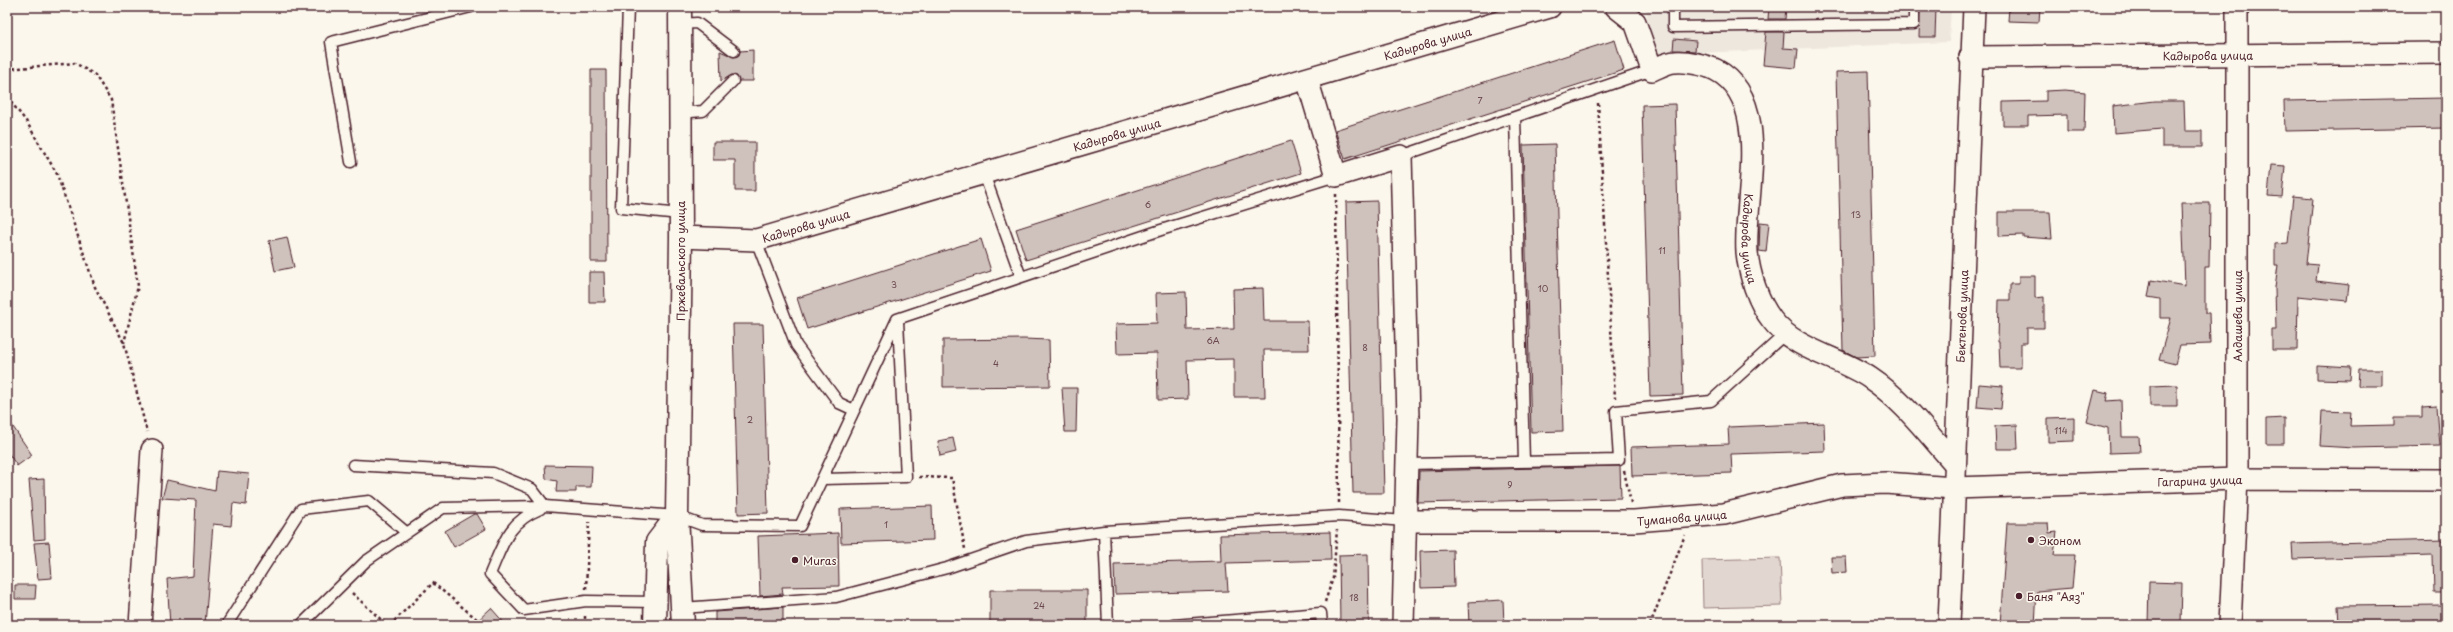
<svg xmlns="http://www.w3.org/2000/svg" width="2453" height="632" font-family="'Playpen Sans',sans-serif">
	<rect width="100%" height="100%" fill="#fbf7ec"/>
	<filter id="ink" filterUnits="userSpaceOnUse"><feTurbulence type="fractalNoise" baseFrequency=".025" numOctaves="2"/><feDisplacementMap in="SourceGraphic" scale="8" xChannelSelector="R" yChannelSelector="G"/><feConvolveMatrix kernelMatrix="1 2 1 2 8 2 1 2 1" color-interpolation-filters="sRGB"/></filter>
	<g filter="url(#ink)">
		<path fill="#eee7de" d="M1646,7H1951L1949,42L1651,55Z"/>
		<path fill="#e2d7d0" stroke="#967b7e" d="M1780,558L1782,606L1703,608L1702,560Z"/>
		<path fill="#cfc2bc" stroke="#4a1f2b" d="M1769,7H1786L1785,19H1768Z
			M1920,7H1936L1935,37H1919Z
			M2009,7H2040L2039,22L2008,21Z
			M1766,32H1784L1783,48L1798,49L1796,68L1763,65Z
			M1674,39L1696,41L1695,51L1673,50Z
			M1615,40L1624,70L1345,159L1335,130Z
			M753,50V81H739L737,76L732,75L721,81L720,51L734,57L739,55L740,51Z
			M591,70H606L607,262H591Z
			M1868,71L1875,356L1856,357L1843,350L1836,72Z
			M2065,90L2085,92L2084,132H2067V115L2028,116V125H2003V102L2046,101V91Z
			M2446,98V128L2285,131L2284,101Z
			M2155,101H2184L2185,131H2202V147H2162V129L2114,133L2113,106Z
			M1675,104L1683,395L1650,396L1642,105Z
			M1291,141L1301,173L1026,260L1016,229Z
			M713,142H755V191H735V160H713Z
			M1555,144L1563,431L1531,432L1523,145Z
			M2271,165L2285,166L2282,197L2268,196Z
			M2293,196L2313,198L2306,264L2318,265L2316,281L2349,285L2347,301L2298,296L2297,350H2272V330H2276L2275,287L2278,265H2275V244L2288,243Z
			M1377,201L1384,493H1353L1346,202Z
			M2182,203H2210L2209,267H2205V313H2209L2210,344L2180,345L2175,364L2159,360L2171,318H2160V299L2148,297L2151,280L2185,286Z
			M1999,212H2050L2052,239L2023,237V235L1999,236Z
			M1760,222L1769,223L1766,252L1759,251Z
			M287,237L294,267L275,271L269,241Z
			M981,239L991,271L807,329L797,298Z
			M589,272H604L605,302H589Z
			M2019,276H2035V298L2044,297V328H2027V343H2021V368H2000L1999,342H1998L1999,300H2010V284H2019Z
			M1263,288L1264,321H1308L1309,350H1264L1265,397H1234V359L1187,360L1188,399L1158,400L1157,353L1117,354L1116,324L1157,323L1156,293L1186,292L1187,330L1234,329L1233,289Z
			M733,324H763L768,513L738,514Z
			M1024,339L1049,340L1050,386L943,387V340Z
			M2317,365L2351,367L2350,380L2317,379Z
			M2359,369H2382V386H2358Z
			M1979,384L2003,386L2001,409L1977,407Z
			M2177,385V406H2150V386Z
			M1062,388H1077L1076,432H1065Z
			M2095,390L2108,393L2106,401L2121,400L2122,437H2139L2140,452L2109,453L2108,428L2087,422Z
			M2437,406L2440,446L2354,448L2320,446L2322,411L2351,412L2350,426L2394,425V417H2422V407Z
			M2074,417V441L2048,442V418Z
			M7,418L32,455L17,466L7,451Z
			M2284,418V444H2266V419Z
			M1824,423L1825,451L1731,454L1732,473L1632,476L1631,447L1729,444L1728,427Z
			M2017,425L2018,449H1996L1995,426Z
			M953,438L956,452L940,456L938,441Z
			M545,465L592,466L591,487H576V492H556L557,481L546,479Z
			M1620,466L1621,498L1418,503L1419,471Z
			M217,471L249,474L246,505L233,503L231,526L213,524L205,625H170L167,579L193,576L196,500L162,498L167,480L215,491Z
			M44,479L45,539L34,540L29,480Z
			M932,506L933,540L841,543L840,509Z
			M474,514H477L486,529L454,547L445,531Z
			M2007,523H2048L2049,533L2057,532L2054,555H2075L2072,588L2037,591L2035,625H2000Z
			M1330,532L1331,560L1226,563L1228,591L1115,594L1114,564L1221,561L1220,535Z
			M838,533L839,586L782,587L783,594L760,596L758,536Z
			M2446,540V593H2434L2433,555L2293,559L2292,544Z
			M49,542L52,578L38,579L34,543Z
			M1453,550L1454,587L1421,588L1420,551Z
			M1368,554L1369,625H1340L1339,555Z
			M1831,557H1846L1847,572L1832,573Z
			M2149,582L2182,583L2181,625H2148Z
			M15,585H36L35,599H15Z
			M990,590H1087V623L990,622Z
			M1503,600L1504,625H1469L1468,602Z
			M2446,605V625H2339L2338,606Z
			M783,607V625H715V612Z
			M491,608L506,625H473Z"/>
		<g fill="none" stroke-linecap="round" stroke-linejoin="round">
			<g stroke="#4a1f2b" stroke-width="13">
				<path id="service" d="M628,7L621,208L680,214
					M1673,7V27L1914,24V7
					M680,24L697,23L734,51
					M679,113L703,111L733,81
					M1515,117L1524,462
					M1401,156L1652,70
					M351,162L331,42L471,7
					M984,174L1021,277
					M756,240L796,345L839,403L854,410
					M1406,464L1619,460L1616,411L1711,401L1785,334
					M353,465L493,473L532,489L545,506
					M823,479L906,477L898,321
					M540,509C508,522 503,544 490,574L524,610L586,601L655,602
					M1104,531L1108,625
					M682,608L836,597L947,568L1026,541L1104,531L1339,516L1405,521
					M229,625V621L301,509L369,501L407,533
					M301,625L366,561L443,508L545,506L677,516L702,525L800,526L897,319L1161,230L1336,176
					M1174,625L1321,613L1322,625"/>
			</g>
			<g stroke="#4a1f2b" stroke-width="24">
				<g id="minor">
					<path id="s1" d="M1616,7L1635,22L1652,70C1659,67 1668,62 1675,62C1687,61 1706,65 1716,70C1774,100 1743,201 1747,252C1749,274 1758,302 1772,320C1795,350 1839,357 1870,378C1903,400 1928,434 1955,464"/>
					<path id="s2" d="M1970,57L2446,53"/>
					<path d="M1307,79L1336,176L1401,156L1408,418L1403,625"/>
					<path id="s3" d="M681,237L756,240L1550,7"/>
					<path id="s4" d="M1405,521H1634L1724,514L1842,485L1885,483L1954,488L2237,479L2446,480"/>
					<path d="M140,625L152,450"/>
					<path id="s5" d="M1949,625L1974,7"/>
					<path d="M2230,625L2237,479V7"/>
				</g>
			</g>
			<g stroke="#4a1f2b" stroke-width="25">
				<path id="secondary" d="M680,7L681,237L677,516L683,625
					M655,625L657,542L677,516"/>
			</g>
			<path stroke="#4a1f2b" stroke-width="2.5" stroke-dasharray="3 3" stroke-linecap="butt" d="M7,69L75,63L95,75L111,100L138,286L124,343
				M7,97L26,121L57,174L95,287L124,343L147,432
				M1598,103L1615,398
				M1336,194L1339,503
				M1624,471L1631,503
				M919,477L952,478L965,549
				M586,589L589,522
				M352,593L387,625
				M1325,602L1333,578L1337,530
				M390,625L433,583L478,620
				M585,625V614
				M1650,625L1685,535"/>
			<use href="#service" stroke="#fbf7ec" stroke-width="10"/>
			<use href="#minor" stroke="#fbf7ec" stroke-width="21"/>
			<use href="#secondary" stroke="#fbf7ec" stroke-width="22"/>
		</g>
	</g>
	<g fill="#4a1f2b" stroke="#fbf7ec" stroke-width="1.5">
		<circle cx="2031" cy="540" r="4"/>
		<circle cx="795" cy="560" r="4"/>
		<circle cx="2019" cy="596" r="4"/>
	</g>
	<g text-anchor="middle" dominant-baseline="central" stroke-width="3" stroke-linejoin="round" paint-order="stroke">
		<g font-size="9" fill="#6b484f">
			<text x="1480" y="100">7</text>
			<text x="1148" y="204">6</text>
			<text x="1856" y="214">13</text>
			<text x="1662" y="250">11</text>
			<text x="894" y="284">3</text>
			<text x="1543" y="288">10</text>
			<text x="1213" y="340">6А</text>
			<text x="1365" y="347">8</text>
			<text x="996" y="363">4</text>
			<text x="750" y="419">2</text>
			<text x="2061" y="430">114</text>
			<text x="1510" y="484">9</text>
			<text x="886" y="524">1</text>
			<text x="1354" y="597">18</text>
			<text x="1039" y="605">24</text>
		</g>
		<g font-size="11" fill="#4a1f2b" stroke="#fbf7ec">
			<text stroke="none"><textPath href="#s3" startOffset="775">Кадырова улица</textPath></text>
			<text stroke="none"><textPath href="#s2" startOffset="238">Кадырова улица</textPath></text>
			<text stroke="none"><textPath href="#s3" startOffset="451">Кадырова улица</textPath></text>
			<text stroke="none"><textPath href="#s3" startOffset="127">Кадырова улица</textPath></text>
			<text stroke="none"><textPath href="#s1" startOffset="323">Кадырова улица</textPath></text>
			<text transform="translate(680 261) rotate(-90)">Пржевальского улица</text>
			<text stroke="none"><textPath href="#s5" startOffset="309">Бектенова улица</textPath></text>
			<text transform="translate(2237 316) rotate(-90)">Алдашева улица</text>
			<text stroke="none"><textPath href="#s4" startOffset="799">Гагарина улица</textPath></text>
			<text stroke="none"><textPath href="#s4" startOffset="277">Туманова улица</textPath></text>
		</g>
		<g font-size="11" fill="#4a1f2b" stroke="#fbf7ec" text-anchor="start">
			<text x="2039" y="540">Эконом</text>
			<text x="803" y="560">Muras</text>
			<text x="2027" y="596">Баня "Аяз"</text>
		</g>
	</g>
	<rect width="2453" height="632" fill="none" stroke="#fbf7ec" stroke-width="24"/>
	<rect x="12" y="12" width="2429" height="608" fill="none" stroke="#4a1f2b" stroke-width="1.5" filter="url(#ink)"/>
</svg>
